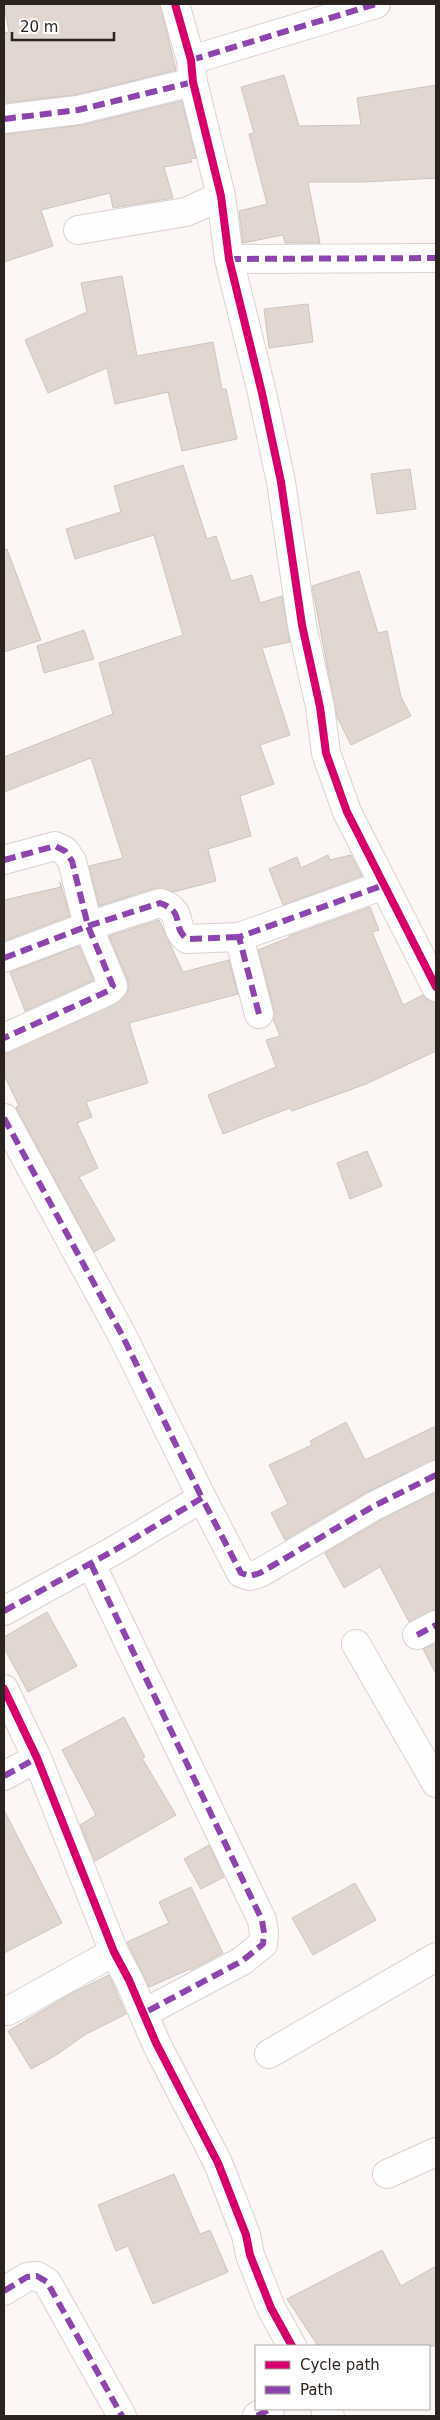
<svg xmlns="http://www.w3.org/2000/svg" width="440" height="2420" font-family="'DejaVu Sans',sans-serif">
	<rect width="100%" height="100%" fill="#fcf7f5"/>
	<path fill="#e2d6d1" stroke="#cbc5c2" d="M4,4H160L176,70L75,95L4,103V33L9,32Z
		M284,75L299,126L361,125L357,98L436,85V178L365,182H308L320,243H285L283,235L243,243L239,211L267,204L249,134L254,133L241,87Z
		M182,101L196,158L191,159L192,162L164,167L173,198L113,208L110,193L41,210L53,246L4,262V134L82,125Z
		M122,276L137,356L213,342L222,389H226L237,439L182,451L168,392L115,404L107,368L48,393L25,340L87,312L81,283Z
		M308,304L313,342L269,348L264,309Z
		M183,465L207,539L216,536L231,581L252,575L260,603L282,596L290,642L262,648L290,735L260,745L274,784L240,796L251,836L208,849L216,881L173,892L155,888L99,906L89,866L123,858L91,758L4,792V757L113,714L99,663L183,635L154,535L75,559L66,529L121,512L114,486Z
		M410,469L416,509L377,514L371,474Z
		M4,549H7L41,640L4,652Z
		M359,571L378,633L387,631L401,697L411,716L351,745L337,717L312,586Z
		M84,630L94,659L44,673L37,646Z
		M328,855L330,860L351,855L362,876L283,905L269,869L297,857L301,868Z
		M60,882L70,916L4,941V900L61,887Z
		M370,907L379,930L372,932L403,1005L423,995L428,1000L436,1002V1051L366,1084L292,1111L290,1108L223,1134L208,1095L276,1067L266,1040L280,1036L273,1019L274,1010L258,950L290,937L289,936Z
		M159,920L183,972L229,960L238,994L129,1023L148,1083L86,1102L92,1117L77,1123L98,1168L79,1177L115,1240L94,1252L17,1110L16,1107L19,1106L4,1075V1053L119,1002L128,990V981L109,936Z
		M79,946L94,980L25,1011L10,972Z
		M367,1151L382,1186L350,1199L337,1163Z
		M346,1422L365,1460L436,1426V1459L367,1492L285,1540L271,1513L288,1504L269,1465L312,1445L310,1441Z
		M436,1492V1609L409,1622L380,1567L344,1588L325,1553L381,1520Z
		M47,1612L77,1666L28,1692L4,1648V1637Z
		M436,1643V1674L423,1649Z
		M124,1717L145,1757L142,1758L176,1815L95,1861L80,1825L96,1815L62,1750Z
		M4,1810L62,1923L4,1953Z
		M209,1845L224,1877L201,1889L184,1859Z
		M355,1883L376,1920L313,1955L292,1918Z
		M191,1887L223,1953L191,1970L190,1969L149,1987L127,1942L169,1923L159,1902Z
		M109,1975L126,2014L86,2034L55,2056L31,2069L8,2031L72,1993Z
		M174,2174L200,2234L210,2230L228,2272L153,2304L128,2246L116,2251L98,2205Z
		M382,2250L401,2286L436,2266V2346H318L287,2299Z"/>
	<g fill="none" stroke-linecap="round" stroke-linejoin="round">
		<g stroke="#d8d2cf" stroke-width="30">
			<path id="street" d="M175,4L191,60L193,82L221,196L229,259L262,393L281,482L302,625L320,707L326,753L347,812L436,987
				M191,60L376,4
				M4,119L78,110L193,82
				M78,230L186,212L221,196
				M229,259L436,258
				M4,860L55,846L65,851L72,861L88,926L113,986L108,991L4,1038
				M4,958L88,926L160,903C187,913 170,925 187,939L239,937
				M259,1014L239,937L384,885
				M4,1118L122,1335L202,1498
				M91,1564L262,1920L264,1933L263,1944L242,1961L144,2013
				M4,1611L115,1550L202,1498L241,1573L250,1576L260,1573L374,1506L436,1475
				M417,1635L436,1625
				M356,1644L436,1783
				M4,1689L37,1758L114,1952L129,1980L156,2043L218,2163L246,2235L250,2255L271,2308L292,2346
				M4,1776L37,1758
				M8,2011L114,1952
				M269,2054L436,1957
				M387,2174L436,2152
				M4,2291L27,2277L37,2276L47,2282L122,2416
				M325,2409L330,2416
				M257,2416L270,2409"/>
		</g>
		<use href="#street" stroke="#fffefe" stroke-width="28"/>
		<path stroke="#8e44ad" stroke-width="6" stroke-dasharray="12 6" stroke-linecap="butt" d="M191,60L376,4
			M4,119L78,110L193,82
			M229,259L436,258
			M4,860L55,846L65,851L72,861L88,926L113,986L108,991L4,1038
			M4,958L88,926L160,903C187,913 170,925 187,939L239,937
			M259,1014L239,937L384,885
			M4,1118L122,1335L202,1498
			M91,1564L262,1920L264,1933L263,1944L242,1961L144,2013
			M4,1611L115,1550L202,1498L241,1573L250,1576L260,1573L374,1506L436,1475
			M417,1635L436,1625
			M4,1776L37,1758
			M4,2291L27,2277L37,2276L47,2282L122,2416
			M257,2416L270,2409"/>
		<g stroke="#fff" stroke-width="11">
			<path id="cycleway" d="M175,4L191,60L193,82L221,196L229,259L262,393L281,482L302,625L320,707L326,753L347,812L436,987
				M4,1689L37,1758L114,1952L129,1980L156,2043L218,2163L246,2235L250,2255L271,2308L292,2346"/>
		</g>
		<use href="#cycleway" stroke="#d6006c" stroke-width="8"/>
	</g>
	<rect width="440" height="2420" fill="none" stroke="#2b231f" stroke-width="10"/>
	<rect x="255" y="2345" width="175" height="65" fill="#ffffff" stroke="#aaa7a5"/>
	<rect x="265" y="2361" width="25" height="8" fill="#d6006c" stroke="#aaa7a5"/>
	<text x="300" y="2370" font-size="15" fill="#2b231f">Cycle path</text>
	<rect x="265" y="2386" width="25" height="8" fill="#8e44ad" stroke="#aaa7a5"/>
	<text x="300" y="2395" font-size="15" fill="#2b231f">Path</text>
	<path d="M12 32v8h102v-8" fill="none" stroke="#2b231f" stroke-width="2.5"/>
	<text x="20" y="32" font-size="15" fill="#2b231f" stroke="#ffffff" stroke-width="4" paint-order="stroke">20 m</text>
</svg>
